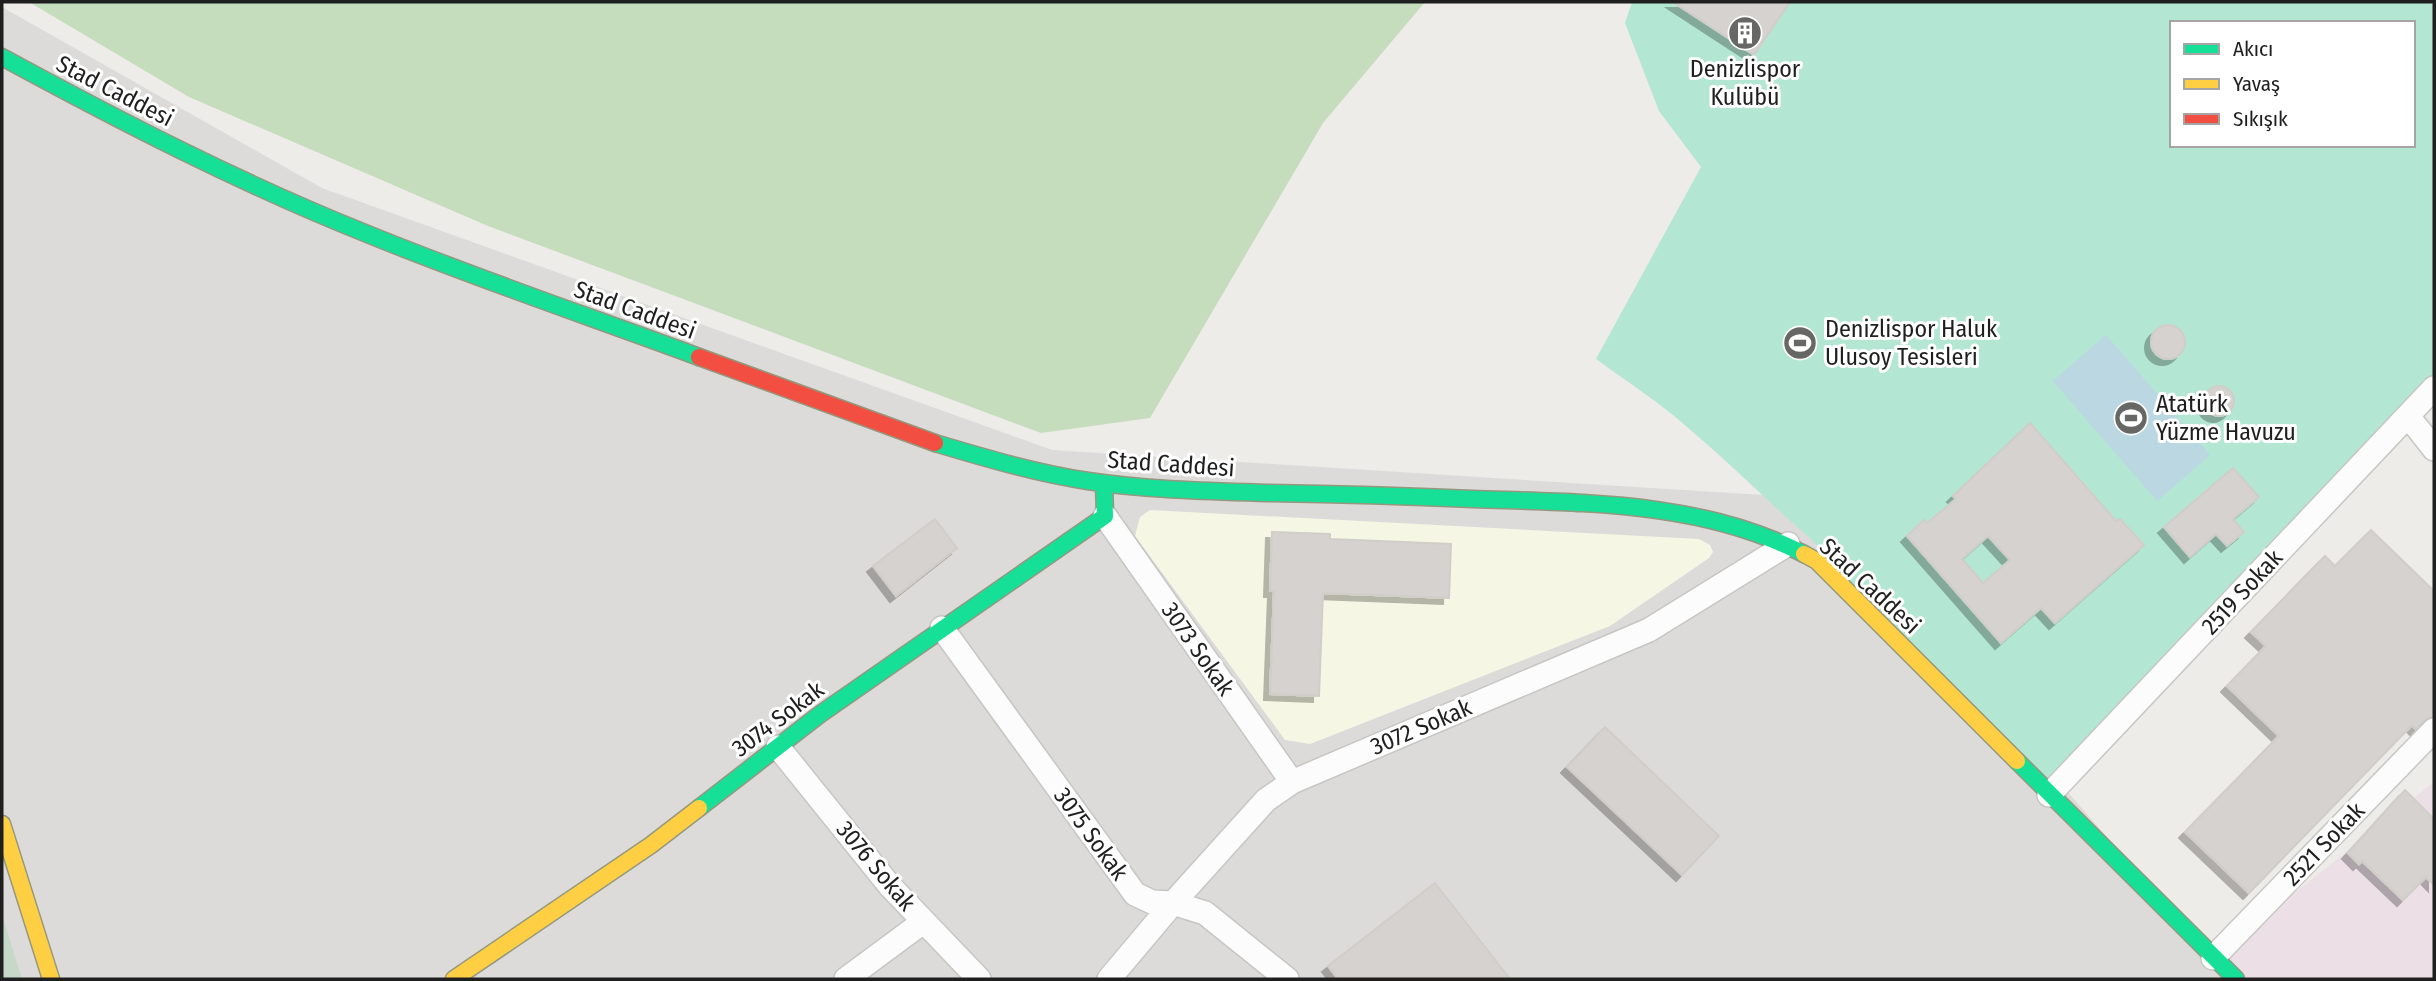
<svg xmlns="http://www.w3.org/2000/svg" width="2436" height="981" font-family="'Fira Sans Condensed',sans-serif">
	<defs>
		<filter id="shadow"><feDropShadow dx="-6" dy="6" stdDeviation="0" flood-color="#0004"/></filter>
	</defs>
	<rect width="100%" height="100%" fill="#eeece8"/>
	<path fill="#dddbd9" d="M2,7L322,188L1052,450L1810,498L2213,958L2242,979H2Z"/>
	<path fill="#ece0e6" d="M2434,782V979H2243L2213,958Z"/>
	<path fill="#f6f6e4" d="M1150,510L1699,539L1710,545L1713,552L1709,558L1610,626L1310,744L1285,740L1135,536L1140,517Z"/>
	<path fill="#c6ddbd" d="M29,2H1425L1323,123L1150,418L1041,433L488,226L189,97Z"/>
	<path fill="#c6d9c8" d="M2,914L22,979H2Z"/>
	<path fill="#b3e6d3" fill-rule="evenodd" d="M1632,2H2434V384L2049,795L1993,739L1811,539C1769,503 1730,463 1687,427C1659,402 1626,381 1596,359L1701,167L1659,111L1625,23ZM2172,23H2413V145H2172Z"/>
	<path fill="#bbd7e2" d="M2106,335L2210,455L2157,501L2053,381Z"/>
	<path fill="#d5d2cf" stroke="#d1cec9" stroke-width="2" fill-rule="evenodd" filter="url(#shadow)" d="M1673,2H1790L1754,55Z
		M2151 342a17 17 0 1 1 34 0a17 17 0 1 1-34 0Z
		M2204 401a15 15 0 1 1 30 0a15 15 0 1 1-30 0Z
		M2030,423L2116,521L2120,519L2144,545L2055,623L2041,608L2001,643L1907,536L1924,520L1927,523L1956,499L1953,496ZM1988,536L2010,560L1983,583L1962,559Z
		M2233,468L2259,497L2233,519L2244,532L2227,546L2216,534L2190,557L2164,527Z
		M935,519L957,548L896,596L873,566Z
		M2371,530L2434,591V716L2424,720L2416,729L2412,725L2249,893L2185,832L2279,736L2227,686L2266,646L2251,632L2325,556L2335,566Z
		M1272,532L1330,534V539L1451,544L1449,598L1323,593L1319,696L1270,694L1274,591H1270Z
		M1605,727L1719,836L1682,875L1567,767Z
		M2405,790L2434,819V885L2426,877L2403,900L2362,861L2359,864L2348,853Z
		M1435,883L1510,979H1338L1328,966Z"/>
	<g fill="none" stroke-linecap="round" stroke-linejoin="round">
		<g stroke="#c6c6c4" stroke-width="26">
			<path id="street" d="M2408,416L2434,449
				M1105,516L1292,782
				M942,628L1135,894L1152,902L1173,903L1205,913L1287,979
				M778,747L890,886L979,979
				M2049,795L2434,388
				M2213,958L2434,730
				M846,979L923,922
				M1109,979L1173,903L1266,800L1292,782L1649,630L1788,544"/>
		</g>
		<g stroke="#95987f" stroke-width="19">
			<path id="fast" d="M2,57C120,121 240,183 365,233C475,278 588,316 699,357
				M935,443C985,458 1036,473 1088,481C1148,490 1208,491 1267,493C1336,494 1405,496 1473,499C1585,503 1702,501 1804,554
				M2017,761L2236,979
				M699,808L819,715L1105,516L1104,483"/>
		</g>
		<g stroke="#95987f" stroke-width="19">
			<path id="slow" d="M1804,554L1817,561L2017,761
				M2,824L51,979
				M454,979L651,845L699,808"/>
		</g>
		<g stroke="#95987f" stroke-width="19">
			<path id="jam" d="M699,357L935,443"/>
		</g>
		<use href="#street" stroke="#fcfcfc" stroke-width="23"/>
		<use href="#fast" stroke="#16e098" stroke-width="16"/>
		<use href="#slow" stroke="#ffcf43" stroke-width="16"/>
		<use href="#jam" stroke="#f24e42" stroke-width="16"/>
	</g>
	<defs>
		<g id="building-disc" transform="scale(1.75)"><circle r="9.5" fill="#676765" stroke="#fff"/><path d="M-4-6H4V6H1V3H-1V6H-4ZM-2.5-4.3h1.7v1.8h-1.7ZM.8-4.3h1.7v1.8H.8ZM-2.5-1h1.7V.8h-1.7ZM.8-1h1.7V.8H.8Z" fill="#fff"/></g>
		<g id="stadium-disc" transform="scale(1.75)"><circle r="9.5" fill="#676765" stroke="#fff"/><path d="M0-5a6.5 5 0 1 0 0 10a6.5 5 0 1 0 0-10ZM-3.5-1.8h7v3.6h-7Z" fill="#fff"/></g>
	</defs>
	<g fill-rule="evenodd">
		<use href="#building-disc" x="1745" y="33"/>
		<use href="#stadium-disc" x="1800" y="343"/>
		<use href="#stadium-disc" x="2131" y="418"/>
	</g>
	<g text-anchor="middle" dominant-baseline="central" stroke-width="6" stroke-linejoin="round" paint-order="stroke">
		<g font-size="24" fill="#1f1f1f" stroke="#fff" text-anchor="start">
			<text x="1745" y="69" text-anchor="middle">Denizlispor<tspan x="1745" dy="28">Kulübü</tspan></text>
			<text x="1825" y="329">Denizlispor Haluk<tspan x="1825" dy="28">Ulusoy Tesisleri</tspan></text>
			<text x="2156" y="404">Atatürk<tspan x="2156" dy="28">Yüzme Havuzu</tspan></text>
		</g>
		<g font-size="24" fill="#1f1f1f" stroke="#fff">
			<text transform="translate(115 91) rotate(27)">Stad Caddesi</text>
			<text transform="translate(635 310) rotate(20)">Stad Caddesi</text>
			<text transform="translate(1171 464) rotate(4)">Stad Caddesi</text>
			<text transform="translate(1870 586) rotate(43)">Stad Caddesi</text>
			<text transform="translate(2242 592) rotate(-47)">2519 Sokak</text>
			<text transform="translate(1198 649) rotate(55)">3073 Sokak</text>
			<text transform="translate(778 719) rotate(-37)">3074 Sokak</text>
			<text transform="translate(1421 727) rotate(-23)">3072 Sokak</text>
			<text transform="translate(1091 834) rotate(54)">3075 Sokak</text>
			<text transform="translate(2324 844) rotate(-46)">2521 Sokak</text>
			<text transform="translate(876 866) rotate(50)">3076 Sokak</text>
		</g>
	</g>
	<rect width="2436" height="981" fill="none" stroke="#1f1f1f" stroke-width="7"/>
	<rect x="2170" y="21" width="245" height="126" fill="#ffffff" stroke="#a5a5a5" stroke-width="2"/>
	<rect x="2184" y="44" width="35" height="10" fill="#16e098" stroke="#a5a5a5" stroke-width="2"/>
	<text x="2233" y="56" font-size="21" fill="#1f1f1f">Akıcı</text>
	<rect x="2184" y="79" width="35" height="10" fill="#ffcf43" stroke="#a5a5a5" stroke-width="2"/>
	<text x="2233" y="91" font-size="21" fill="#1f1f1f">Yavaş</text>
	<rect x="2184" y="114" width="35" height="10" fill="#f24e42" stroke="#a5a5a5" stroke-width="2"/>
	<text x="2233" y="126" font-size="21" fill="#1f1f1f">Sıkışık</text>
</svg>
